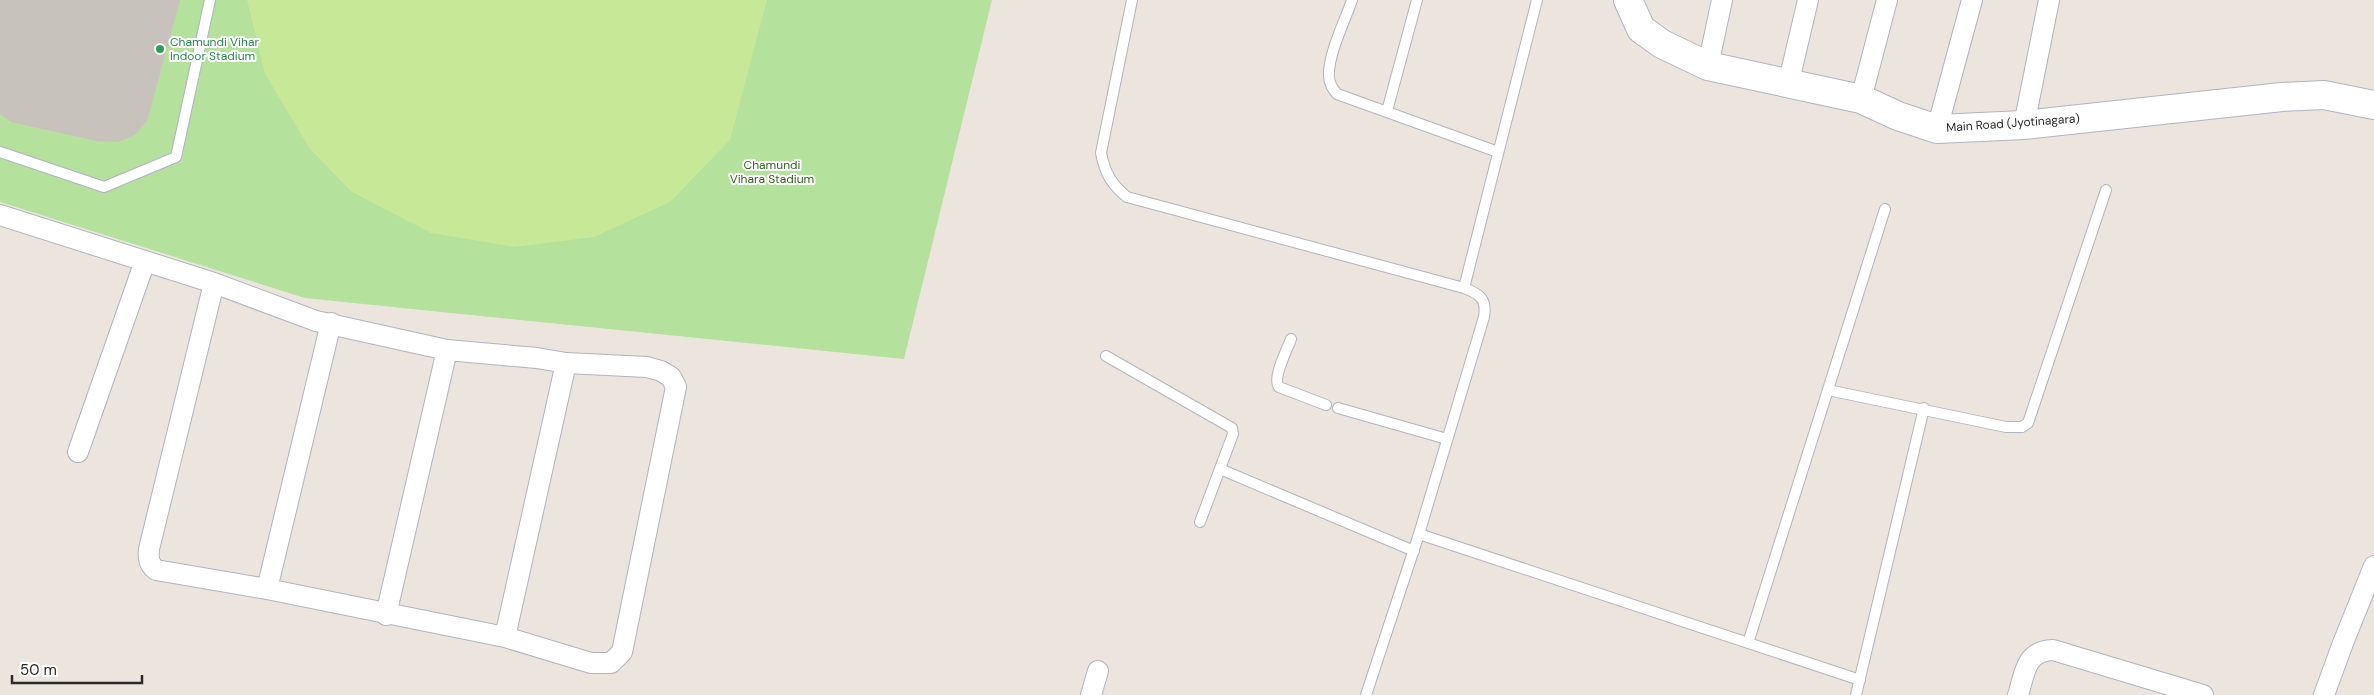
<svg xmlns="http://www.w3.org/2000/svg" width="2374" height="695" font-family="'DM Sans',sans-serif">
	<rect width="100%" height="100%" fill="#ece5dd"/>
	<path fill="#b4e19b" d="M0,0H992L904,359L305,298L0,202Z"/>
	<path fill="#c7e897" d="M247,0H767L730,140L670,202L594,237L514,247L431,233L352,192L310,149L265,74Z"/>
	<path fill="#c7c2bc" d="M0,0H180L147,121L135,135L118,142L97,141L11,122L0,114Z"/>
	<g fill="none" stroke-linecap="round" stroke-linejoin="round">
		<g stroke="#b0b4be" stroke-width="12">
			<path id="lane" d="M1132,0L1101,153C1105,173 1111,184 1127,197L1464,288C1480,294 1487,299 1484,317L1419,534L1366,695
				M1352,0C1345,21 1328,54 1329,76C1329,84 1333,89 1337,94L1498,152
				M1387,111L1417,0
				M0,152L104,187L176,157L210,0
				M1464,288L1537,0
				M1291,339C1287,350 1272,378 1279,387L1326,405
				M1106,356L1232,428L1233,434L1200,522
				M1828,390L2006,427H2022L2028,423L2106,190
				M1338,408L1447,439
				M1220,469L1414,551
				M1419,534L1860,680
				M1748,643L1885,209
				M1856,695L1924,408"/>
		</g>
		<g stroke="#b0b4be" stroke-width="22">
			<path id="street" d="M1708,66L1722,0
				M1788,85L1808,0
				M1861,99L1887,0
				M2024,125L2049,0
				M1937,129L1972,0
				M0,215L214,283L316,321L447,350L537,358L566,363L647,367L661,371L671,377L676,387L622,652L611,663H591L505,637L267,589L156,570C149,564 148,559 149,549L214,283
				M78,452L145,261
				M267,589L331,323
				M386,615L447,350
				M505,637L566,363
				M1091,695L1098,671
				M2018,695C2025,673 2025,651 2053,650L2203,695
				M2324,695L2343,643L2374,566"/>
		</g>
		<g stroke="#b0b4be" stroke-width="30">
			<path id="secondary" d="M1628,0L1641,29L1662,44L1708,66L1861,99L1898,116L1937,129L2024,125L2282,97L2324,95L2374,105"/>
		</g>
		<use href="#lane" stroke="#fff" stroke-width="10"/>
		<use href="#street" stroke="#fff" stroke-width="20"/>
		<use href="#secondary" stroke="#fff" stroke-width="28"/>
	</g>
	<circle fill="#2e9e5b" stroke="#fff" stroke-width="2" cx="160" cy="49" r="5"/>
	<g text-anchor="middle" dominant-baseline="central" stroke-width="4" stroke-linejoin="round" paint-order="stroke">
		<g font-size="12" fill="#27864d" stroke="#fff" text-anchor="start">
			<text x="170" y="42">Chamundi Vihar<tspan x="170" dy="14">Indoor Stadium</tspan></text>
		</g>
		<g font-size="12" fill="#2a2a2a" stroke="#fff">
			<text transform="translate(2013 123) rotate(-4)">Main Road (Jyotinagara)</text>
		</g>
		<g font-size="12" fill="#2d651d" stroke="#fff">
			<text x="772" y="165">Chamundi<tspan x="772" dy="14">Vihara Stadium</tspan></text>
		</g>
	</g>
	<path d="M12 675v8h130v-8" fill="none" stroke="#2a2a2a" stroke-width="2.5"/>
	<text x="20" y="675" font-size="15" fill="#2a2a2a" stroke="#ffffff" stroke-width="4" paint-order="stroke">50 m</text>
</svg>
